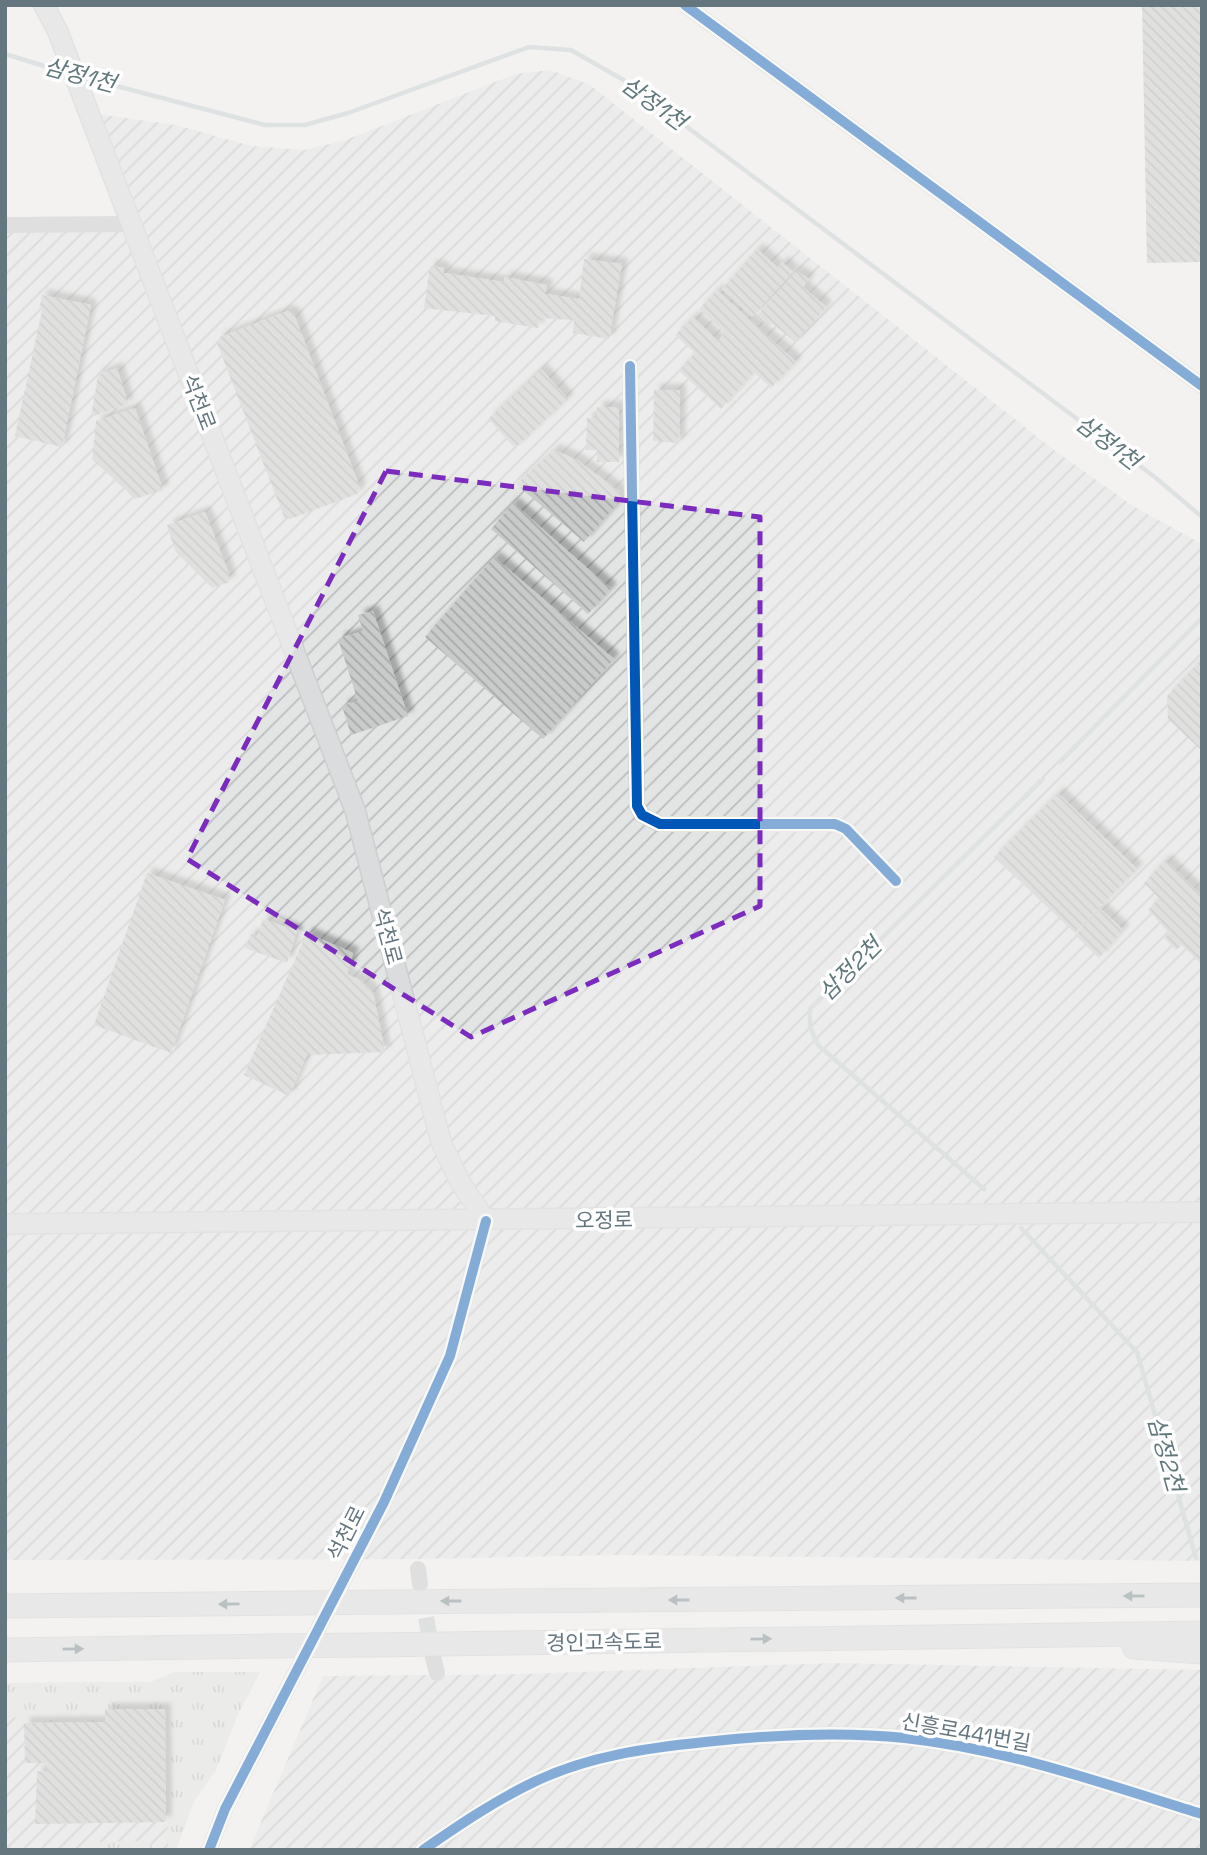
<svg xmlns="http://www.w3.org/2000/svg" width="1207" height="1855" font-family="'Space Grotesk','Noto Sans KR',sans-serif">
	<defs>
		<pattern id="industrial-furrows" width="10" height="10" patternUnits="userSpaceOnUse" patternTransform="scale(1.75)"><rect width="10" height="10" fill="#e3e4e4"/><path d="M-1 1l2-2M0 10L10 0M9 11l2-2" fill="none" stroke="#bcbdbe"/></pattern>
		<pattern id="grass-tufts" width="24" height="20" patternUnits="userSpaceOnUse" patternTransform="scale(1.75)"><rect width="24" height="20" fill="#e2e4df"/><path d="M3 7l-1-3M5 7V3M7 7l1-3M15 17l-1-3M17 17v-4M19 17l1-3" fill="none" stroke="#bbbdba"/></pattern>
		<pattern id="building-back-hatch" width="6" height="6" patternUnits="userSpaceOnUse" patternTransform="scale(1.75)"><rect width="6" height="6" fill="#c9caca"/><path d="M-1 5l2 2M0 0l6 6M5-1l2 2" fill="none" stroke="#a7a9a9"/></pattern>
		<filter id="shadow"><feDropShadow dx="6" dy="-6" stdDeviation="2" flood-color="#0004"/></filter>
	</defs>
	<rect width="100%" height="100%" fill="#f3f2f1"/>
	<path fill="url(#industrial-furrows)" d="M550,70L590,85L1058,453L1133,506L1202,544V1561L617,1555L418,1559L5,1560V225L131,223L89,113L176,125L251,146L304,150L343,141L516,74Z
		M835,1663L1202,1670V1850H249L323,1676L523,1674Z
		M176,1672H260L237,1716L216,1770L194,1801L176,1850H5V1683L151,1682Z"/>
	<path fill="url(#grass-tufts)" d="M176,1672H260L237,1716L216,1770L194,1801L176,1850H168L165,1710H105V1722L24,1723L19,1717L5,1718V1683L151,1682Z
		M151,1841L152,1850H86V1842Z"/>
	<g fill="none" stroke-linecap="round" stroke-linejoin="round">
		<path stroke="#c6cfd1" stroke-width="4.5" d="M5,54L67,73
			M82,77L265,125H305L348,113L529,47L571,50L627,82L1156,478L1202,517
			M1060,762L1202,618
			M984,1189L818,1045L810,1027V1009L1043,779
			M1021,1228L1137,1352L1196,1558"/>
	</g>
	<path fill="url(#building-back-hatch)" filter="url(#shadow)" d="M1142,5H1202V262L1147,263Z
		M757,249L778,268L782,262L793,272L752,317L722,289Z
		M584,259L622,264L609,339L573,333L574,320L540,318L538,328L495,321V316L424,308L430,266L444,268L443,273L504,282V277L547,285L545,294L579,299Z
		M796,271L809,279L803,287L826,307L795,342L772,323L768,327L756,317Z
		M717,290L796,362L771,388L754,372L721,409L679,371L695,353L675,335L693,317L718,341L725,333L699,309Z
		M42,295L91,305L62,447L15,436L42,311L39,310Z
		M287,311L294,314L360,488L357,494L290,519L284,517L217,343L220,337Z
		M117,368L128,404L91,417L98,375Z
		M541,369L568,399L515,448L488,419Z
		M654,390H680L679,443L653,441Z
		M597,407H619V462H597V450H586L587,418H597Z
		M135,408L163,490L135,499L92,459L96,421Z
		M554,450L577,460L620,492V501L584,542L516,484Z
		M513,503L611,589L588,614L491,529Z
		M205,512L229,574V582L212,588L175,551L167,525Z
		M494,557L614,659L543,739L425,637Z
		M373,611L408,716L351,735L342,706L358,701L338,639L363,631L358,615Z
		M1202,659V751L1168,719L1167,696Z
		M1058,793L1137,869L1075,933L994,857Z
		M1165,860L1202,896V965L1182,945L1176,950L1164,938L1169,933L1148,910L1159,898L1144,883Z
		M147,873L225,900L171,1053L94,1025Z
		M1101,909L1123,930L1099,958L1075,935Z
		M263,919L297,931L287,963L245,948L251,934L257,936Z
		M307,933L353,953L347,974L362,981L373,992L385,1052L307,1055L289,1096L244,1075Z
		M105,1709H165L166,1822L35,1824L37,1771L47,1772L48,1763H25L24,1723L105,1722Z"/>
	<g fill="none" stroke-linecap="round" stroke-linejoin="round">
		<path stroke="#c8cdcf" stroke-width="16" stroke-dasharray="16 8" stroke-linecap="butt" d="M422,1594L432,1651"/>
		<g stroke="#cecece" stroke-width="22">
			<path id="major" d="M44,5L58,32L355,810L441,1142L460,1182L486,1221
				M5,1224L1202,1212"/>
		</g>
		<g stroke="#cecfcf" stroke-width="25">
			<path id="highway" d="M390,1602L1202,1595
				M5,1606L298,1603
				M374,1645L1202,1633
				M1134,1647L1202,1652
				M5,1650L273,1646"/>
		</g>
		<path stroke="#c5c7c7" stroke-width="16" d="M685,5L1202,386
			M5,225L131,224
			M630,366L637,806L642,815L660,824H835L846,829L896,881
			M418,1569L420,1584
			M433,1657L437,1673
			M209,1850L225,1809L384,1502L450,1356L486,1221
			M423,1850C459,1825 496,1800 536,1781C589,1756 647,1748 705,1742C770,1735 839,1731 905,1738C1007,1749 1105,1784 1202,1814"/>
		<use href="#major" stroke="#dbdcdd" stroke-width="19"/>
		<use href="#highway" stroke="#dbdcdd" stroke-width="23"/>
		<g stroke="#cecfcf" stroke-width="25" stroke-linecap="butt">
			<path id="highway-bridge" d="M298,1603L390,1602
				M273,1646L374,1645"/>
		</g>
		<use href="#highway-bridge" stroke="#dbdcdd" stroke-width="23"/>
		<g stroke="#fff" stroke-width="15">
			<path id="cycleway" d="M685,5L1202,386
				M630,366L637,806L642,815L660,824H835L846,829L896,881
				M209,1850L225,1809L384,1502L450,1356L486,1221
				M423,1850C459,1825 496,1800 536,1781C589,1756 647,1748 705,1742C770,1735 839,1731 905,1738C1007,1749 1105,1784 1202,1814"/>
		</g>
		<use href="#cycleway" stroke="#0057b8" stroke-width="10"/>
	</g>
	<defs><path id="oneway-solid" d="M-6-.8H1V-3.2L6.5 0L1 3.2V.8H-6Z" transform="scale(1.75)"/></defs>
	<g fill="#77858d">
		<use href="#oneway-solid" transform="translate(1134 1596) rotate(180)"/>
		<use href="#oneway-solid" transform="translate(906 1598) rotate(180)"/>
		<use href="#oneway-solid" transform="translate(679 1600) rotate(180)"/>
		<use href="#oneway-solid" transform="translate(451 1601) rotate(180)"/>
		<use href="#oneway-solid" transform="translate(229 1604) rotate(179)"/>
		<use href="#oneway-solid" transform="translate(761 1639) rotate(-1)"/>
		<use href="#oneway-solid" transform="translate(73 1649) rotate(-1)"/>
	</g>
	<path d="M0 0H1207V1855H0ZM386,471L760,517V906L471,1037L187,859Z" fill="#f3f2f1" fill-opacity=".55" fill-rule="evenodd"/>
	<path fill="none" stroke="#7b2cbf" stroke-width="5" stroke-dasharray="14 9" stroke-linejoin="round" d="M386,471L760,517V906L471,1037L187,859Z"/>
	<g text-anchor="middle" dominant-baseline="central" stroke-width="7" stroke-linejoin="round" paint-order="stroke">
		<g font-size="21" fill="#65767f" stroke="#fff">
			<text transform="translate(199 402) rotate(69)">석천로</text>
			<text transform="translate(388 936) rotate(75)">석천로</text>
			<text transform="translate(604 1220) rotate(-1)">오정로</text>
			<text transform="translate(346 1533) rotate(-63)">석천로</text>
			<text transform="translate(604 1642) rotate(-1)">경인고속도로</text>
			<text transform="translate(966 1732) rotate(10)">신흥로441번길</text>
		</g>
		<g font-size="23" font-style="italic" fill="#61787c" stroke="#fff">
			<text transform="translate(80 75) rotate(15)">삼정1천</text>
			<text transform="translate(654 103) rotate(36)">삼정1천</text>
			<text transform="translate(1108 442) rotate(37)">삼정1천</text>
			<text transform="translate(850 969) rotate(-45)">삼정2천</text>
			<text transform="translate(1166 1454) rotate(74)">삼정2천</text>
		</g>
	</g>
	<rect width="1207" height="1855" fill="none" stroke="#65767f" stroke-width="14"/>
</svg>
